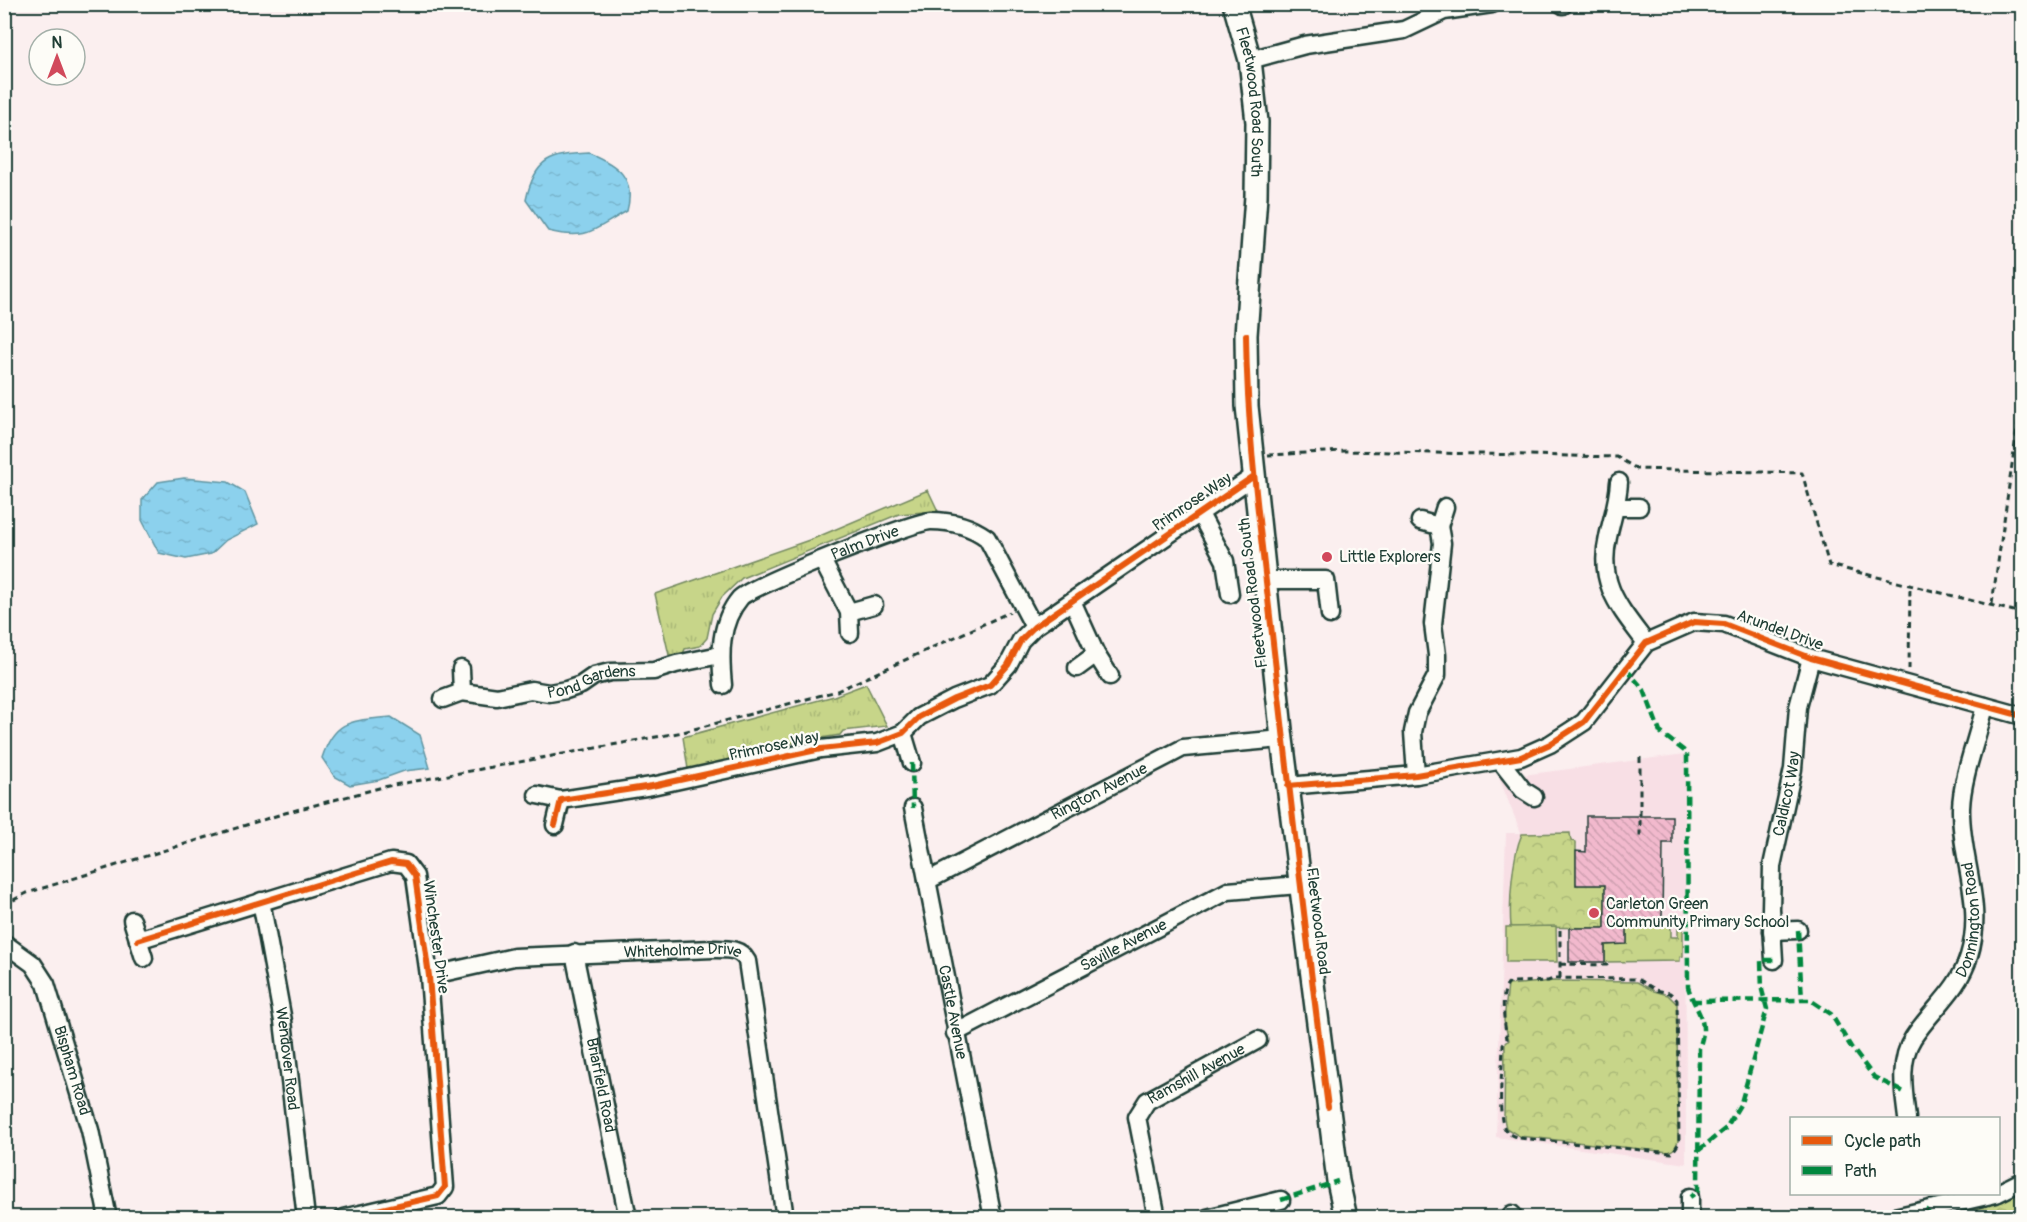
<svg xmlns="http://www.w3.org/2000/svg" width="2027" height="1222" font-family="Pangolin,sans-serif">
	<defs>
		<pattern id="grass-tufts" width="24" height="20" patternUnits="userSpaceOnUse" patternTransform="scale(1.5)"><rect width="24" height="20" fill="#c7d589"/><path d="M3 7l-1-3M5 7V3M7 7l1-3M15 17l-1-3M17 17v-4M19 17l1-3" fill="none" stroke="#aab877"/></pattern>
		<pattern id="park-crowns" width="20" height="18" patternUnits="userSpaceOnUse" patternTransform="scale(1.5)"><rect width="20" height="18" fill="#c7d589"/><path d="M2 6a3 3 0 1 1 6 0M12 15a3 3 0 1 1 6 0" fill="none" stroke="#aab877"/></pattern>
		<pattern id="water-ripples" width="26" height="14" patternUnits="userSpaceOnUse" patternTransform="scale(1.5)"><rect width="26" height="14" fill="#8cd1ed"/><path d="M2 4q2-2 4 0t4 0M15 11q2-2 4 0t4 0" fill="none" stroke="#78b4cc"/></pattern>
		<pattern id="building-back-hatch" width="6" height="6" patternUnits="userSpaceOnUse" patternTransform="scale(1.5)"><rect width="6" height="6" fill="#f2b9cd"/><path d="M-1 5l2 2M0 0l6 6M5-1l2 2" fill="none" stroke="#cfa0b1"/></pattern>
	</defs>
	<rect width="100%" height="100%" fill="#fbefef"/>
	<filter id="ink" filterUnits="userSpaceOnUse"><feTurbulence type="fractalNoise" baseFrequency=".0167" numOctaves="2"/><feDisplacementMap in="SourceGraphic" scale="12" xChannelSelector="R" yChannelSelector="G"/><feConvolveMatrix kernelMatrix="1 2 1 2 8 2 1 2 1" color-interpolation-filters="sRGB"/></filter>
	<g filter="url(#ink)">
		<path fill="#f8dfe5" d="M1685,754L1686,1164L1496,1137L1506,833H1521L1499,778Z"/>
		<path fill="url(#grass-tufts)" stroke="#73895e" stroke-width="1.5" d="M928,490L938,511L899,514L742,578L722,597L712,614L707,638L700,646L685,649L683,654L669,655L655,594L815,538Z
			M866,684L887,726L843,731L840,735L796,742L710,768L688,769L683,737L834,696Z"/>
		<path fill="url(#park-crowns)" stroke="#73895e" stroke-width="1.5" d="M1570,833L1571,841L1576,842V885H1605V928L1511,927C1509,902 1512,857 1522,834Z
			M1627,916L1643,920H1665L1666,924H1671V937H1678V924H1683V956L1680,957V961L1605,962V945L1627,943Z
			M1554,981L1637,982L1654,991L1668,995L1677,1004L1678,1141L1675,1148L1669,1152L1519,1136L1506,1128L1504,1119L1505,1044L1509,1040L1504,1021L1508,985Z
			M2022,1192V1217L1932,1218L2006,1199Z"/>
		<path fill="#c7d589" stroke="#73895e" stroke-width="1.5" d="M1556,926L1557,962H1506V927Z"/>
		<path fill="url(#water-ripples)" stroke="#6096a3" stroke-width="1.5" d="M589,153C618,165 636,178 627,211C594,229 588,241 548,231L526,200C535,158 551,155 589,153Z
			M184,478L228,482L245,492L258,524L226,540L211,554L186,559L159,553L142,520V500L158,482Z
			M391,717L420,735L430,768L404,771L379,780L350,785L334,776L322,758C335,718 353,721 391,717Z"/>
		<path fill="url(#building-back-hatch)" stroke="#1f3d34" stroke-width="1.5" d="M1586,816H1672V843H1663L1662,920H1627V944L1605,945V962H1569V928H1605V885H1576V851L1586,852Z"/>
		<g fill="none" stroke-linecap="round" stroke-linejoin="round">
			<g stroke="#1f3d34" stroke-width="21">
				<g id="minor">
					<path d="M1562,4L1563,5"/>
					<path d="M1250,60L1305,45L1404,30L1444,11L1492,4"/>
					<path d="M1619,482C1618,502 1612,518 1608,537C1597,584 1620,608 1646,643"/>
					<path d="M1617,507H1639"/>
					<path d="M1199,512L1225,561L1230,594"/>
					<path d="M1439,526L1445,507"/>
					<path d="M822,560L849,612L850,633"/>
					<path d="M1265,580H1326L1330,615"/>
					<path d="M1073,603L1096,654L1110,676"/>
					<path d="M849,612L874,605"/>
					<path d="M1077,668L1096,654"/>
					<path id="s1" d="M461,669L462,692L497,697L531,690L549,693L566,690L581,685L594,676L610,672L654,671L676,664L720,655"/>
					<path id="s2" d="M723,685C720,655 719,623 740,598C748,587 914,521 931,521C951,521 971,526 987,538L1034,627"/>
					<path d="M443,699L462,692"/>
					<path d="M903,733L912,763"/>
					<path d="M1501,762L1523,790L1534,797"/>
					<path d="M1416,775L1413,732L1417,713L1437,675V655L1433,624L1442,543L1439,526L1420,521"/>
					<path d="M1288,786L1416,775L1521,757L1550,744L1584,722L1646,643L1694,622L1724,624L1811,658L2022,716"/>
					<path d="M537,795L561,800"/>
					<path id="s3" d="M913,808L993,1218"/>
					<path d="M555,825L561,800L652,786L821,749L877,743L903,733L919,717L954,699L990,685L1008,665L1021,640L1034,627L1254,476"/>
					<path id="s4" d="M927,881L1183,748L1282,739"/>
					<path id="s5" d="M261,901L283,1021L306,1218"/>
					<path d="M132,920L144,958"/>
					<path d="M1772,931L1798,930"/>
					<path d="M138,940L391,862L406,864L415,876L429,976L445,1187L438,1196L343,1218"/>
					<path id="s6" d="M4,943L33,964L46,984L90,1130L108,1218"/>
					<path id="s7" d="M574,953L628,1218"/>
					<path id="s8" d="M1774,960L1771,909L1772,866L1793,769L1798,707L1811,658"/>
					<path id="s9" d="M429,976L514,957L713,949C727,949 740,948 747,961L785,1218"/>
					<path id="s10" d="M955,1033L1228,891L1299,885"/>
					<path id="s11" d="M1907,1118C1904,1094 1898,1061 1913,1038C1931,1010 1959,990 1969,956C1985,905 1960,859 1961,808C1962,776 1978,737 1985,706"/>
					<path d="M1998,1193L2022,1181"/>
					<path d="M1690,1197V1218"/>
					<path d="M1512,1214L1513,1218"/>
					<path id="s12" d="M1157,1218L1137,1117L1147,1101L1258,1040"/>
					<path d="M1207,1218L1281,1200"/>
					<path d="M1890,1218L1996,1194"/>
				</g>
			</g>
			<g stroke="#1f3d34" stroke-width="26">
				<g id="major">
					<path id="s13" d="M1234,4L1250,60L1257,122L1256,196L1246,335L1247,406L1282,739L1338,1181L1346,1218"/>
				</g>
			</g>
			<path stroke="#1f3d34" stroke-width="3" stroke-dasharray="6 4.5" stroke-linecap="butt" d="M1268,455L1344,451L1617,457L1637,469L1802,473L1829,565L2022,613
				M1992,604L2022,395
				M1909,669L1910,584
				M1640,757V837
				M4,905L27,893L85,875L285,813L383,787L683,732L837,691L1010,612
				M1560,964L1607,965L1609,962
				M1555,978L1638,979L1656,990L1670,993L1677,1000L1679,1143L1672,1153L1519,1138C1513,1136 1507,1134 1504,1127C1497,1113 1503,1062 1503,1044L1507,1039C1505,1026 1498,988 1511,982L1548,981Z
				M1560,978V926"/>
			<use href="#minor" stroke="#fdfcf7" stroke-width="16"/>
			<use href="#major" stroke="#fdfcf7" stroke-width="21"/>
			<path stroke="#00873e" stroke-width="4.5" stroke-dasharray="9 4.5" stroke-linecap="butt" d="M1626,669L1644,690L1660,732L1687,753L1688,987C1696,1013 1710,1020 1699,1048L1698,1191L1690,1197
				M912,763L913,808
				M1798,930L1802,1000
				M1692,1001L1810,1000L1831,1014L1851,1047L1874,1077L1904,1092
				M1698,1151L1726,1128L1741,1103L1767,1009L1762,990L1761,960H1774
				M1281,1200L1338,1181
				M1925,1209L1933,1218"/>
			<g stroke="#fdfcf7" stroke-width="10">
				<path id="cycleway" d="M1246,335C1247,433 1260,528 1271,625C1289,786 1307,946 1328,1107
					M1288,786L1416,775L1521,757L1550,744L1584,722L1646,643L1694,622L1724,624L1811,658L2022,716
					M555,825L561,800L652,786L821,749L877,743L903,733L919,717L954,699L990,685L1008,665L1021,640L1034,627L1254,476
					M138,940L391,862L406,864L415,876L429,976L445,1187L438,1196L343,1218"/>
			</g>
			<use href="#cycleway" stroke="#e8590c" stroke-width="6"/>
		</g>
	</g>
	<g fill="#d1495b" stroke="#fdfcf7" stroke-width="2">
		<circle cx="1327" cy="557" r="6"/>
		<circle cx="1594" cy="913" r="6"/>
	</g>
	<g text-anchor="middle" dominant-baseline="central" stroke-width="4.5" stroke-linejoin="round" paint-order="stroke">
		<g font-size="16" fill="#1f3d34" stroke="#fdfcf7">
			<text stroke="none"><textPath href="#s13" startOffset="100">Fleetwood Road South</textPath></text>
			<text transform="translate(1192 502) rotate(-34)">Primrose Way</text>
			<text stroke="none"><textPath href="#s2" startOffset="228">Palm Drive</textPath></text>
			<text transform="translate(1253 593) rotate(-97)">Fleetwood Road South</text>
			<text transform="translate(1780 630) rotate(20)">Arundel Drive</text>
			<text stroke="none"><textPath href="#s1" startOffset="156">Pond Gardens</textPath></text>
			<text transform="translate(774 746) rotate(-12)">Primrose Way</text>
			<text stroke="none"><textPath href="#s4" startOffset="194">Rington Avenue</textPath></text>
			<text stroke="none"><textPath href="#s8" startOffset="168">Caldicot Way</textPath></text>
			<text stroke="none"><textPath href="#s11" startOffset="218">Donnington Road</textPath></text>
			<text transform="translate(1318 921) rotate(83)">Fleetwood Road</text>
			<text transform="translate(436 937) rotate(82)">Winchester Drive</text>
			<text stroke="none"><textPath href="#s10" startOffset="190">Saville Avenue</textPath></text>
			<text stroke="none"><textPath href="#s9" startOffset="256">Whiteholme Drive</textPath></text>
			<text stroke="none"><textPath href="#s3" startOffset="208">Castle Avenue</textPath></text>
			<text stroke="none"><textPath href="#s5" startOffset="160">Wendover Road</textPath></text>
			<text stroke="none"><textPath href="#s6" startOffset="150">Bispham Road</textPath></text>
			<text stroke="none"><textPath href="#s12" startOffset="178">Ramshill Avenue</textPath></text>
			<text stroke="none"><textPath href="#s7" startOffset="135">Briarfield Road</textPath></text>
		</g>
		<g font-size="16" fill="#1f3d34" stroke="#fdfcf7" text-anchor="start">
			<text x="1339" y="557">Little Explorers</text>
			<text x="1606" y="904">Carleton Green<tspan x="1606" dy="18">Community Primary School</tspan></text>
		</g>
	</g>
	<rect width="2027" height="1222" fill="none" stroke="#fdfcf7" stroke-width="24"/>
	<rect x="12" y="12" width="2003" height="1198" fill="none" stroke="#1f3d34" stroke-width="2" filter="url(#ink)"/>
	<rect x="1790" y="1117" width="210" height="78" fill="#fdfcf7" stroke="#a4b0a9" stroke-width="1.5"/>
	<rect x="1802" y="1136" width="30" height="9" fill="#e8590c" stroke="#a4b0a9" stroke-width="1.5"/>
	<text x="1844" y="1147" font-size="18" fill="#1f3d34">Cycle path</text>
	<rect x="1802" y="1166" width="30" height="9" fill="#00873e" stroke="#a4b0a9" stroke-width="1.5"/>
	<text x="1844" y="1177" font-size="18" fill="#1f3d34">Path</text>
	<g transform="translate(57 57)"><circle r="28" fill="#fdfcf7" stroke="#a4b0a9" stroke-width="1.5"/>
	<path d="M0-4.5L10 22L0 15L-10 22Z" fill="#d1495b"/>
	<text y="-9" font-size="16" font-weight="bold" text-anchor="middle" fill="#1f3d34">N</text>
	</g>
</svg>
